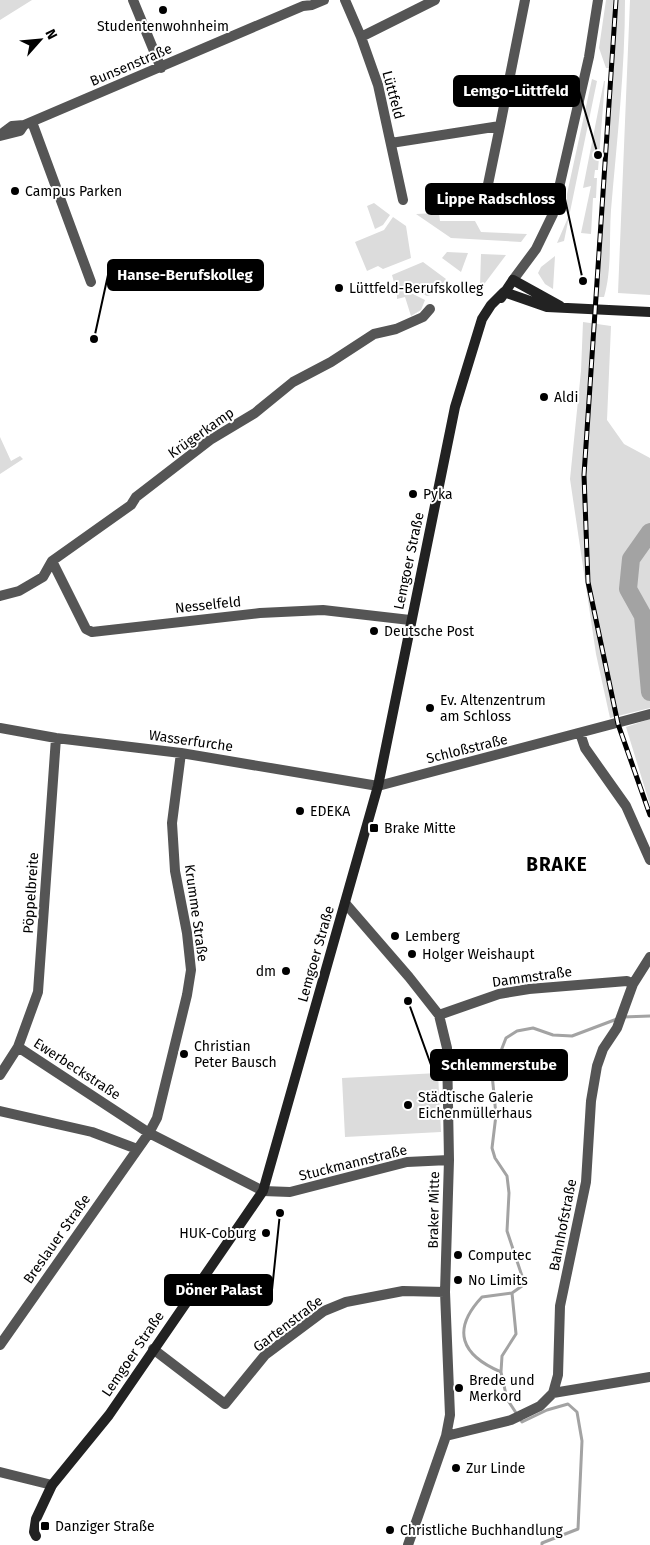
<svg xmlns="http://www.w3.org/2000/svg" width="650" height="1545" font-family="'Fira Sans',sans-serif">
	<rect width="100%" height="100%" fill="#fff"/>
	<path fill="#dcdcdc" d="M0,0H32L0,20Z
		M606,0H613L610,68H606L599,48Z
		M618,0H625C625,70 617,140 611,210C609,238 612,270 604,297H598Z
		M630,0H650V295L618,293Z
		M592,79L597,81L564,241L557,243L570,213L566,211L567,194Z
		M604,81H605L598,170H595L594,178H597L596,198H593L591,234L581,233L591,186L583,188Z
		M374,203L390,215L383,225L375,229L367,206Z
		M439,213L440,221H475L481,232L527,234L521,242L451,238L416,214Z
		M393,217L406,226L411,258L383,269L378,266L367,271L355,242L384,230Z
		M447,252L468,253L461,272L442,258Z
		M481,254L506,255L482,287L480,286Z
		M555,256L553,289L545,284L538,273L541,267Z
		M423,262L446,279L435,294L427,296L409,287L395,286L392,275Z
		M397,290L407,291L425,300L421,310L411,316L405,297L397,299Z
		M583,322L611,326L607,420L624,444L650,458V708L610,718L596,654L570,479L581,371Z
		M0,437L11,461L20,456L23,459L0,474Z
		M650,719V805L626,727Z
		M438,1073L441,1132L345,1137L342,1078Z"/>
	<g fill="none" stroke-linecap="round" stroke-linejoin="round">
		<path stroke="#a3a3a3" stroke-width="3" d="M623,1017L650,1016
			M501,1372C461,1355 451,1330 482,1297L512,1293
			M542,1545V1543L578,1529L582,1441L577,1412L568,1404L547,1410L522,1422L507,1399L501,1372L502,1356L516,1334L512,1293L522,1286L523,1279L507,1231L509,1193L507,1176L495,1158L492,1148L496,1115L492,1074L506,1038L517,1031L533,1028L553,1035L572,1036L617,1019"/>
		<path stroke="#a3a3a3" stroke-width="18" d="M650,532L631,559L628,589L643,616L650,692"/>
		<path stroke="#555" stroke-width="10" d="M133,0L161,68
			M345,0L361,37L378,85L403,200
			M361,37L435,0
			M32,122L91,282
			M0,135L12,126L24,125L303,6L312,5L324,0
			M0,136L20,131L24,125
			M391,143L500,126L525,0
			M482,196L486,194L500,126
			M52,561L86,629L92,632L260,613L323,610L410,620
			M0,596L19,591L43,577L52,561L131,505L136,497L210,440L255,413L293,382L331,362L374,334L396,329L423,317L430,309
			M0,728L56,738L181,753L378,786L650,714
			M580,733L585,748L626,806L650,860
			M345,903L409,977L439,1015L447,1048L449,1160L445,1292L450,1415L446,1436L408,1545
			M439,1015L499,994L529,989L627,981L633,984
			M18,1047L38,992L56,738
			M0,1075L18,1047L149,1133L157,1118L187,995L191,970L187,933L175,871L172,823L181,753
			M0,1111L92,1132L137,1149
			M0,1345L149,1133L263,1191L290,1192L407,1162L449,1160
			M153,1349L225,1404L265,1355L324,1311L346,1302L403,1291L445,1292
			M553,1393L650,1377
			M446,1436L511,1420L540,1406L553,1393L558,1375L560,1306L586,1182L591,1101L597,1066L603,1049L617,1028L633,984L650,957
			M0,1472L52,1485"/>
		<path stroke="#555" stroke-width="10" d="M513,280L536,249L553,214L589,57L598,0"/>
		<path stroke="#222" stroke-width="10" d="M504,292L547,307L650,312
			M501,298L513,280L560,306
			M36,1536L34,1532L36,1519L52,1485L109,1415L263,1191L378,786L455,407L482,319L491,305L504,292"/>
		<g stroke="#000" stroke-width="5">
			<path id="rail" d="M616,0L584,475L588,582L618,724L650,815"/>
		</g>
		<use href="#rail" stroke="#fff" stroke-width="3" stroke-dasharray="9" stroke-linecap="butt"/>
	</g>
	<g fill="#000" stroke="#fff" stroke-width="2">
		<circle cx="163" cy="10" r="5"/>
		<circle cx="15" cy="191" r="5"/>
		<circle cx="339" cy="288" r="5"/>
		<circle cx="544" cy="397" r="5"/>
		<circle cx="413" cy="494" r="5"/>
		<circle cx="374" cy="631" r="5"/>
		<circle cx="430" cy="708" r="5"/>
		<circle cx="300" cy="811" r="5"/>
		<rect x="369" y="823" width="10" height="10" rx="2.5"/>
		<circle cx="395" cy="936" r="5"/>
		<circle cx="412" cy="954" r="5"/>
		<circle cx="286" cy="971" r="5"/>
		<circle cx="184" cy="1054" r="5"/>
		<circle cx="408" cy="1105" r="5"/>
		<circle cx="266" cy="1233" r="5"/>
		<circle cx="458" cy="1255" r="5"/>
		<circle cx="458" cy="1280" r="5"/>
		<circle cx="459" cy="1388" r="5"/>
		<circle cx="456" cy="1468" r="5"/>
		<rect x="40" y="1521" width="10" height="10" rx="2.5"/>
		<circle cx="390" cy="1530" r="5"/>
	</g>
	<g text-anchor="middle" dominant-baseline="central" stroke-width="4" stroke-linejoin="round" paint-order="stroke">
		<g font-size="14" fill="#000" stroke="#fff" text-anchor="start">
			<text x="163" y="26" text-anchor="middle">Studentenwohnheim</text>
			<text x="25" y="191">Campus Parken</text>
			<text x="349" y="288">Lüttfeld-Berufskolleg</text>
			<text x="554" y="397">Aldi</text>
			<text x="423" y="494">Pyka</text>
			<text x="384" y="631">Deutsche Post</text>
			<text x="440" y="700">Ev. Altenzentrum<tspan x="440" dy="16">am Schloss</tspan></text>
			<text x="310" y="811">EDEKA</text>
			<text x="384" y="828">Brake Mitte</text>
			<text x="405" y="936">Lemberg</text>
			<text x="422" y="954">Holger Weishaupt</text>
			<text x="276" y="971" text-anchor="end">dm</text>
			<text x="194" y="1046">Christian<tspan x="194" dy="16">Peter Bausch</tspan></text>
			<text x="418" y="1097">Städtische Galerie<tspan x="418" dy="16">Eichenmüllerhaus</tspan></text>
			<text x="256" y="1233" text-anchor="end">HUK-Coburg</text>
			<text x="468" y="1255">Computec</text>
			<text x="468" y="1280">No Limits</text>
			<text x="469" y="1380">Brede und<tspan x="469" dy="16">Merkord</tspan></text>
			<text x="466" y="1468">Zur Linde</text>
			<text x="55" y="1526">Danziger Straße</text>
			<text x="400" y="1530">Christliche Buchhandlung</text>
		</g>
		<g font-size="14" fill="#000" stroke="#fff">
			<text transform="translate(131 65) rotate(-23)">Bunsenstraße</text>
			<text transform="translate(393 95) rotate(75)">Lüttfeld</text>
			<text transform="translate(201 433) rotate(-35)">Krügerkamp</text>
			<text transform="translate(409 561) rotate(-78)">Lemgoer Straße</text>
			<text transform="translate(208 605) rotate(-6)">Nesselfeld</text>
			<text transform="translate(191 741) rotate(8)">Wasserfurche</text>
			<text transform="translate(467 749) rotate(-14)">Schloßstraße</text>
			<text transform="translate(31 893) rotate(-86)">Pöppelbreite</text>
			<text transform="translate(196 913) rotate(82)">Krumme Straße</text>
			<text transform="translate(316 954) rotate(-74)">Lemgoer Straße</text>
			<text transform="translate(532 977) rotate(-8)">Dammstraße</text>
			<text transform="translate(77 1069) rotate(33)">Ewerbeckstraße</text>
			<text transform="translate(353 1163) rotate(-14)">Stuckmannstraße</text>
			<text transform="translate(434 1210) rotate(-89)">Braker Mitte</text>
			<text transform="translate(563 1225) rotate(-79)">Bahnhofstraße</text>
			<text transform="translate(57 1239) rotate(-55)">Breslauer Straße</text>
			<text transform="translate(288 1324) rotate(-37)">Gartenstraße</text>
			<text transform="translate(133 1354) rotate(-56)">Lemgoer Straße</text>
		</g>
		<g font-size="19" font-weight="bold" letter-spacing="1" fill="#000" stroke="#fff">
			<text x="557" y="864">BRAKE</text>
		</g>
	</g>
	<path fill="none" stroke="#000" stroke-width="2" d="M598 155L579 91M583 281L565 199M94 339L108 275M408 1001L431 1065M280 1213L272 1290"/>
	<g fill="#000" stroke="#fff" stroke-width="2">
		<circle cx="598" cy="155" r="5"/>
		<circle cx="583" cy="281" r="5"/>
		<circle cx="94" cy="339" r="5"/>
		<circle cx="408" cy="1001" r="5"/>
		<circle cx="280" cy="1213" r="5"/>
	</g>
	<g fill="#000" stroke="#000" stroke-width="2">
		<rect x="454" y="76" width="125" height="30" rx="5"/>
		<rect x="426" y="184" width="139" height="30" rx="5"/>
		<rect x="108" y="260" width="155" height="30" rx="5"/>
		<rect x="431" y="1050" width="136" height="30" rx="5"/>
		<rect x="165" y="1275" width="107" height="30" rx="5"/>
	</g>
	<g font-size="15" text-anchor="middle" font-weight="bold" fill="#fff">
		<text x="516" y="96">Lemgo-Lüttfeld</text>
		<text x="496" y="204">Lippe Radschloss</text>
		<text x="185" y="280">Hanse-Berufskolleg</text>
		<text x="499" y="1070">Schlemmerstube</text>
		<text x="219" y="1295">Döner Palast</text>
	</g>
	<g transform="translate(40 40) rotate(63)" stroke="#ffffff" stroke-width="4" paint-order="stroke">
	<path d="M0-4L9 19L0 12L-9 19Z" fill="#000000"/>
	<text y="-8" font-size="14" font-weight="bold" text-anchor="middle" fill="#000000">N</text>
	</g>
</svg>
